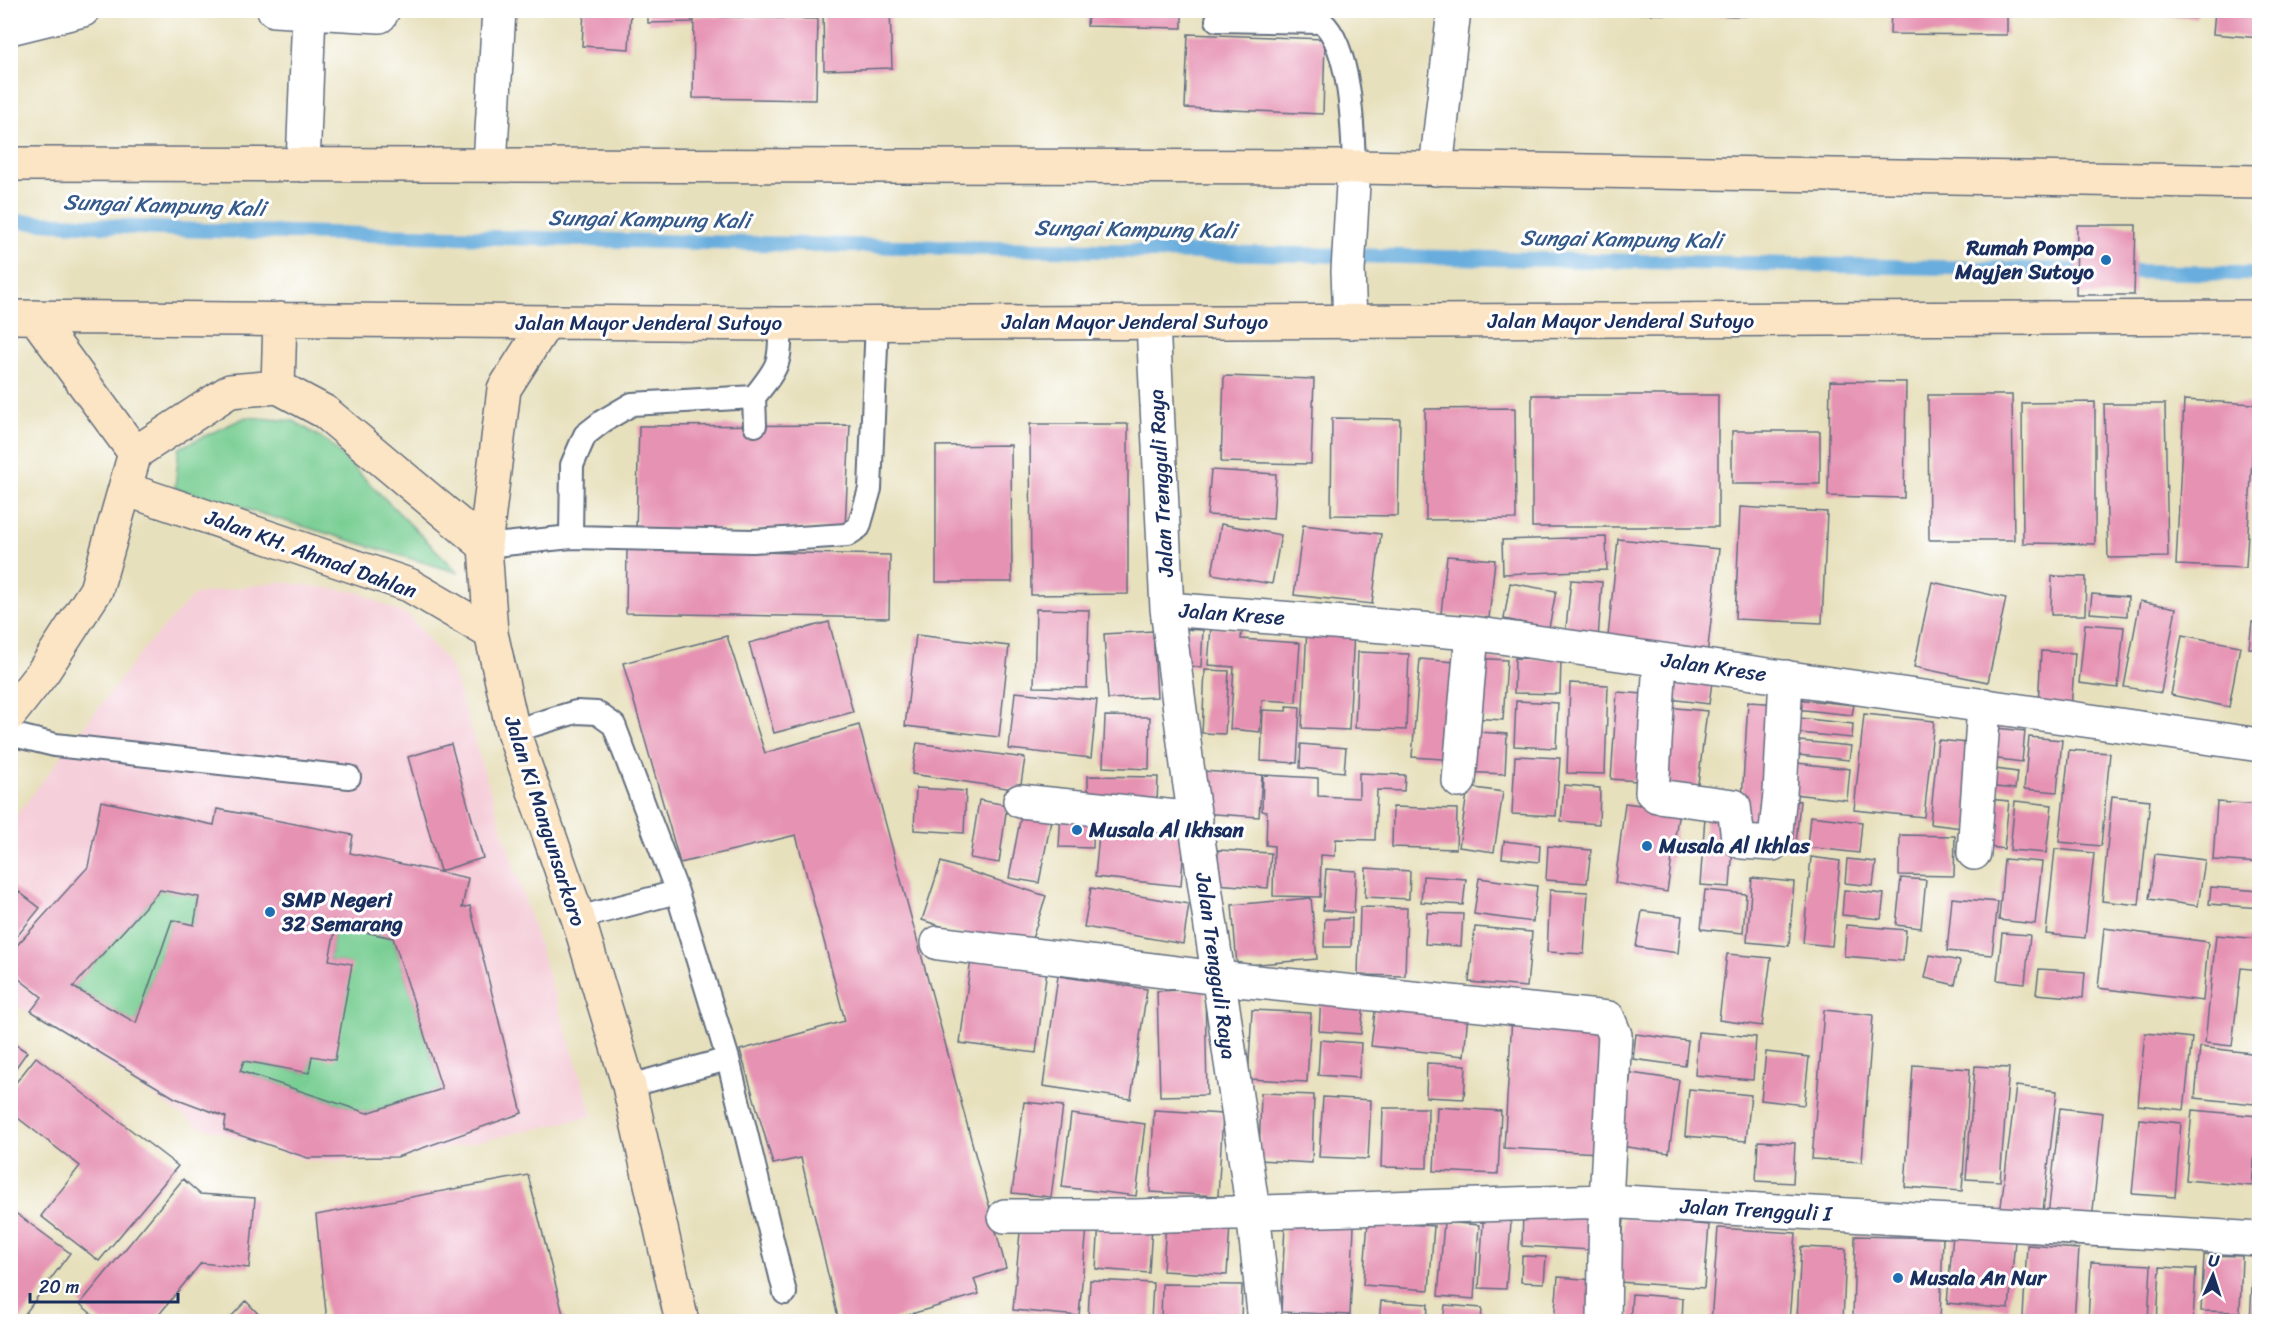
<svg xmlns="http://www.w3.org/2000/svg" width="2270" height="1332" font-family="Sriracha,sans-serif">
	<rect width="100%" height="100%" fill="#fff"/>
	<filter id="ink" filterUnits="userSpaceOnUse"><feTurbulence type="fractalNoise" baseFrequency=".0167" numOctaves="2"/><feDisplacementMap in="SourceGraphic" scale="12" xChannelSelector="R" yChannelSelector="G"/><feConvolveMatrix kernelMatrix="1 2 1 2 8 2 1 2 1" color-interpolation-filters="sRGB"/></filter>
	<filter id="wash" filterUnits="userSpaceOnUse"><feTurbulence type="fractalNoise" baseFrequency=".008" numOctaves="4" result="noise"/><feDisplacementMap in="SourceGraphic" scale="24" xChannelSelector="R" yChannelSelector="G"/><feGaussianBlur stdDeviation="1.35" result="paint"/><feColorMatrix in="noise" values="0 0 0 0 0 0 0 0 0 0 0 0 0 0 0 0 0 1.4 0 .05"/><feComposite in="paint" operator="in"/></filter>
	<g filter="url(#wash)">
		<rect width="100%" height="100%" fill="#e7e0bc"/>
		<path fill="#f5cfda" d="M280,582L358,592L410,617L451,667L593,1116L391,1161H308L197,1125L11,1001L10,824L145,647L195,594Z"/>
		<path fill="#78ce93" stroke="#4a7e78" stroke-width="1.5" d="M246,417L294,421L328,442L459,573L175,488L179,448Z
			M160,890L199,897L194,925L172,921L136,1023L73,987Z
			M336,926L393,938L442,1089L367,1113L240,1071L244,1061L308,1073L312,1056L351,964L329,960Z"/>
		<g fill="none" stroke-linecap="round" stroke-linejoin="round">
			<path stroke="#67addd" stroke-width="15" d="M10,221L190,230L683,242L2260,274"/>
		</g>
		<g id="blocks">
			<path fill="#e692b2" fill-rule="evenodd" d="M584,10H631L629,49L582,46Z
				M648,10H691L692,22L648,23Z
				M823,10H890L892,68L824,70Z
				M1088,10H1182V28L1087,26Z
				M1609,10H1746V16L1609,13Z
				M1891,10H2007V35L1890,34Z
				M2131,10H2197L2196,18L2131,16Z
				M2215,10H2260V38L2213,34Z
				M694,16L818,19L816,100L693,98Z
				M1188,34L1325,39L1323,114L1185,108Z
				M2077,225H2136L2134,295H2076Z
				M1224,376L1314,379L1311,464L1221,462Z
				M1830,381L1906,382L1904,498L1828,496Z
				M1532,395H1718V527H1532Z
				M1928,395H2012L2014,540H1929Z
				M2184,400L2255,404L2246,568L2176,565Z
				M2095,402V544L2023,543L2022,403Z
				M2104,404H2165L2168,557L2108,558Z
				M1515,408L1516,519L1426,520L1425,409Z
				M1332,418L1400,419L1398,516L1331,515Z
				M1030,424H1128V594L1031,595Z
				M850,425L845,528L636,531L639,426Z
				M1732,431H1820V484H1732Z
				M1011,445L1012,582H936V446Z
				M1211,470L1276,474L1273,519L1207,515Z
				M1740,507L1827,512L1822,623L1735,619Z
				M1221,524L1281,535L1272,584L1212,574Z
				M1303,525L1381,534L1372,604L1294,595Z
				M1606,537L1607,570L1503,574L1502,540Z
				M1618,539L1719,549L1707,656L1607,646Z
				M627,549L890,555L889,618L626,613Z
				M1447,556L1495,560L1489,618L1441,614Z
				M2052,576L2086,577L2085,615H2051Z
				M1571,580L1602,582L1598,640L1565,637Z
				M1932,582L2006,598L1988,682L1914,667Z
				M1510,583L1556,591L1549,628L1504,619Z
				M2092,594L2128,597L2127,616L2090,613Z
				M2140,601L2176,608L2161,693L2124,687Z
				M1036,609L1089,610L1087,688L1034,687Z
				M829,622L853,712L774,733L749,643Z
				M2252,622L2260,623V649L2249,648Z
				M2085,624L2124,627L2118,688L2079,683Z
				M1211,627L1242,629L1241,639L1300,643L1296,702L1262,700L1260,732L1230,729L1234,667L1208,665Z
				M1307,627L1354,630L1349,730L1302,728Z
				M1179,629L1203,630L1201,667L1177,665Z
				M1153,631L1157,697L1108,699L1104,634Z
				M916,635L1009,646L999,737L905,726Z
				M2182,635L2240,646L2229,707L2171,695Z
				M727,636L765,753L859,725L1006,1268L974,1279L979,1294L884,1322H839L801,1158L773,1164L740,1050L845,1021L796,835L680,863L623,663Z
				M2041,651L2075,653L2071,709L2038,706Z
				M1358,652L1409,654L1406,730L1355,728Z
				M1474,658L1507,660L1503,720L1471,718Z
				M1515,658L1561,659L1560,694L1514,693Z
				M1420,659L1466,663L1457,760L1412,757Z
				M1205,670L1229,671L1225,734L1202,733Z
				M1665,676L1712,682L1709,704L1662,698Z
				M1570,683L1608,685L1605,774L1567,773Z
				M1015,692L1097,700L1091,758L1009,749Z
				M1617,692L1657,695L1651,782L1611,779Z
				M1786,698L1854,705L1852,715L1785,708Z
				M1516,701L1558,703L1556,748L1514,746Z
				M1748,702L1782,704L1774,833L1740,832Z
				M1287,706L1300,707L1297,763L1261,761L1263,710L1286,711Z
				M1667,707L1707,711L1697,792L1657,787Z
				M1864,714L1934,721L1924,817L1854,810Z
				M1105,716L1150,717L1149,769L1103,767Z
				M1790,717L1853,724L1852,738L1788,732Z
				M1986,727L2025,731L2022,762L1983,757Z
				M1464,731L1507,734L1505,774L1462,772Z
				M2029,737L2062,740L2057,792L2024,789Z
				M1789,740L1851,746L1849,760L1787,754Z
				M1938,740L1978,744L1970,829L1930,824Z
				M917,743L1025,758L1020,790L912,774Z
				M451,744L483,858L440,871L408,757Z
				M1301,744L1346,748L1344,772L1300,768Z
				M2069,750L2110,753L2101,846L2059,842Z
				M1515,756L1560,758L1556,816L1512,814Z
				M1797,763L1850,769L1847,800L1793,794Z
				M1988,768L2017,772L2015,789L1986,786Z
				M1202,771L1262,775L1259,817L1200,813Z
				M1359,773L1405,775L1404,791L1377,790L1375,840L1336,839L1335,856L1321,855L1320,897L1273,896L1274,846L1266,845L1267,812L1262,811L1263,775L1318,778V796L1359,798Z
				M1088,776L1158,777L1157,803L1088,801Z
				M1564,785L1600,788L1599,824L1561,821Z
				M1468,787L1503,792L1494,852L1459,847Z
				M916,788L966,791L964,833L914,830Z
				M2112,796L2150,800L2139,905L2102,901Z
				M1782,799L1800,801L1796,844L1777,843Z
				M1988,799L2009,801L2004,849L1983,846Z
				M979,800L1007,805L999,863L970,858Z
				M101,801L214,825L217,809L353,835L350,853L468,878L462,908L470,906L522,1113L397,1157L308,1158L224,1130L226,1117L175,1098L31,1011L42,997L10,972V953L88,867ZM160,890L199,897L194,925L172,920L136,1023L73,987ZM336,926L393,938L442,1089L367,1113L240,1071L244,1061L309,1073L312,1056L335,1060L352,964L329,960Z
				M2015,801L2052,805L2046,853L2010,850Z
				M2217,802L2260,805V863L2213,860Z
				M1625,803L1679,810L1667,892L1615,883Z
				M1393,807L1457,809L1456,849L1392,847Z
				M1061,812L1094,813L1093,848L1059,847Z
				M1021,815L1051,820L1039,883L1009,878Z
				M1810,816L1862,822L1859,853L1807,847Z
				M1705,817L1735,819L1730,887L1700,885Z
				M1100,824L1185,832L1181,886L1095,877Z
				M1900,835L1955,836L1954,876L1899,875Z
				M1504,841L1540,845L1539,862L1502,858Z
				M1548,846L1591,850L1587,883L1546,880Z
				M2055,849L2094,853L2085,938L2046,934Z
				M1218,850L1271,853L1268,888L1215,884Z
				M2155,854L2205,860L2198,906L2149,899Z
				M1811,857L1840,861L1832,946L1803,943Z
				M1847,859L1876,862L1873,886L1845,883Z
				M2004,859L2042,862L2035,924L1999,920Z
				M941,862L1046,896L1027,954L922,920Z
				M1366,868L1410,871L1409,899L1365,897Z
				M1326,869L1356,871L1354,913L1323,910Z
				M1423,876L1466,879L1463,905L1421,902Z
				M1479,878L1537,886L1533,922L1474,914Z
				M1752,878L1794,882L1789,946L1747,942Z
				M1901,878L1926,880L1921,928L1896,925Z
				M10,885L40,908L10,945Z
				M2211,887L2260,891V908L2209,904Z
				M1091,888L1189,904L1183,944L1084,927Z
				M1550,890L1588,892L1584,954L1547,952Z
				M1705,890L1746,894L1743,933L1701,929Z
				M1844,890L1884,894L1881,919L1842,915Z
				M1311,898L1317,959L1237,966L1232,905Z
				M1952,898L1998,902L1992,955L1947,951Z
				M1360,907L1407,908L1405,976L1358,975Z
				M1642,911L1682,916L1678,953L1636,947Z
				M1427,913L1463,914L1461,946L1425,944Z
				M1352,918L1351,947H1324L1325,919Z
				M1846,925L1906,930L1903,961L1844,956Z
				M1475,927L1532,932L1527,987L1469,982Z
				M2104,928L2208,942L2203,1001L2098,988Z
				M2002,933L2030,935L2025,983L1997,980Z
				M2216,935L2260,939V970L2241,968L2232,1046L2205,1043Z
				M1727,954L1771,958L1762,1026L1719,1020Z
				M1930,955L1960,961L1955,985L1925,978Z
				M971,959L1047,969L1036,1053L960,1043Z
				M2039,969L2085,972L2083,998L2036,994Z
				M1058,976L1147,989L1131,1099L1043,1086Z
				M1205,989L1207,1095L1160,1096L1157,991Z
				M1321,997L1364,1001L1361,1034L1319,1031Z
				M1376,1003L1468,1014L1464,1056L1371,1046Z
				M1252,1010L1311,1013L1307,1082L1248,1079Z
				M1824,1010L1873,1015L1862,1162L1812,1159Z
				M1512,1017L1608,1023L1600,1153L1504,1148Z
				M1698,1032L1756,1037L1753,1080L1695,1075Z
				M2145,1033L2192,1038L2184,1110L2138,1105Z
				M1636,1034L1688,1041L1685,1066L1633,1059Z
				M1320,1040L1361,1043L1359,1078L1318,1075Z
				M10,1041L27,1052L10,1076Z
				M2200,1047L2259,1054L2254,1104L2195,1098Z
				M1766,1052L1809,1057L1804,1105L1761,1100Z
				M36,1057L178,1166L99,1261L41,1216L80,1166L10,1112V1090Z
				M1427,1063L1466,1065L1464,1099L1426,1097Z
				M1913,1065L1970,1069L1962,1191L1905,1187Z
				M1975,1066L2009,1068L2000,1181L1966,1179Z
				M1631,1073L1679,1080L1669,1153L1620,1146Z
				M2016,1086L2057,1091L2042,1220L2000,1214Z
				M1689,1089L1751,1095L1746,1141L1685,1136Z
				M1261,1093L1314,1095L1312,1163L1259,1160Z
				M1323,1097L1371,1100L1368,1159L1319,1157Z
				M1024,1102L1063,1106L1051,1197L1012,1193Z
				M1437,1107L1501,1111L1498,1174L1434,1171Z
				M1383,1108H1428L1427,1168L1381,1167Z
				M2060,1108L2103,1113L2092,1220L2048,1216Z
				M1154,1110L1223,1114L1218,1196L1150,1192Z
				M2192,1110L2258,1116L2252,1186L2186,1180Z
				M1071,1114L1145,1124L1136,1196L1062,1187Z
				M2139,1119L2181,1123L2175,1197L2132,1194Z
				M1758,1141L1795,1143L1793,1183L1756,1181Z
				M528,1175L565,1322H327L316,1215Z
				M183,1179L200,1194L255,1198L249,1268L201,1263L153,1322H101L80,1304Z
				M1484,1207L1512,1209L1506,1289L1479,1288Z
				M10,1209L70,1253L19,1322H10Z
				M1523,1212L1594,1217L1591,1250L1522,1246Z
				M1624,1218L1709,1225L1704,1288L1619,1282Z
				M1021,1221L1087,1227L1079,1316L1013,1310Z
				M1166,1221L1230,1224L1227,1275L1163,1271Z
				M1368,1221L1434,1226L1429,1290L1363,1285Z
				M1099,1222L1152,1226L1149,1273L1096,1269Z
				M1444,1222L1479,1225L1474,1299L1438,1296Z
				M1285,1224L1354,1226L1350,1315L1281,1312Z
				M1718,1228L1796,1233L1789,1322H1711Z
				M1953,1234L2015,1240L2009,1309L1947,1303Z
				M1855,1236L1943,1238L1940,1321L1853,1318Z
				M2027,1245L2079,1249L2074,1321L2023,1317Z
				M1801,1247L1846,1249L1843,1322L1797,1319Z
				M2204,1255L2242,1256L2240,1312L2201,1311Z
				M1522,1256L1546,1257L1544,1283L1521,1282Z
				M2091,1262L2151,1265L2148,1322H2088Z
				M2160,1267L2196,1269L2193,1322H2157Z
				M2253,1269L2260,1270V1322H2250Z
				M1558,1277L1594,1280L1592,1322H1554Z
				M1090,1280L1153,1283L1151,1321L1088,1318Z
				M1162,1284L1242,1285L1241,1322H1161Z
				M1632,1294L1683,1298L1682,1322H1630Z
				M246,1301L266,1322H226Z
				M1381,1301L1428,1304L1427,1322H1379Z
				M1445,1305L1482,1308L1481,1322H1443Z"/>
		</g>
	</g>
	<g filter="url(#ink)">
		<use href="#blocks" fill-opacity="0" stroke="#626d7f" stroke-width="1.5"/>
		<g fill="none" stroke-linecap="round" stroke-linejoin="round">
			<g stroke="#626d7f" stroke-width="26">
				<path id="lane" d="M1217,20L1322,22C1351,47 1353,130 1354,167
					M754,397L755,425
					M571,537L572,465L585,435L603,421L632,404L754,397C779,366 781,363 780,324
					M485,546L571,537L753,541L847,535L859,527L870,489L877,322
					M513,731L576,712L597,713L614,725L677,892
					M10,734L55,745L349,777
					M578,918L677,892L728,1059L785,1293
					M629,1086L728,1059"/>
			</g>
			<g stroke="#626d7f" stroke-width="36">
				<path id="street" d="M274,10L380,16L383,10
					M10,28L83,10
					M303,165L309,12
					M490,165L499,10
					M1436,169L1454,10
					M1350,322L1348,271L1354,167
					M1153,323L1167,609L1187,765L1253,1211L1265,1322
					M1167,609L1472,633L2260,745
					M1660,660L1652,792L1657,796L1734,806L1738,839L1742,842L1772,844L1775,839L1780,794L1786,677
					M1459,781L1472,633
					M1020,801L1196,819
					M1974,853L1984,705
					M938,943L1218,978L1608,1018L1615,1035L1606,1201L1604,1322
					M1005,1216H1136L1606,1201L2260,1239"/>
			</g>
			<g stroke="#626d7f" stroke-width="36">
				<path id="secondary" d="M10,164L1354,167L2260,182
					M10,317L780,324L2260,317
					M546,323L504,389L485,546L491,633L513,731L578,918L629,1086L682,1322
					M278,387L280,319
					M135,453L230,391L278,387L325,412L485,546
					M125,489L409,585L491,633
					M10,714L43,672L96,590L135,453L35,317"/>
			</g>
			<use href="#lane" stroke="#fff" stroke-width="22"/>
			<use href="#street" stroke="#fff" stroke-width="33"/>
			<use href="#secondary" stroke="#fce5c4" stroke-width="33"/>
		</g>
	</g>
	<g fill="#1f6fb2" stroke="#fff" stroke-width="2">
		<circle cx="2106" cy="260" r="6"/>
		<circle cx="1077" cy="830" r="6"/>
		<circle cx="1647" cy="846" r="6"/>
		<circle cx="270" cy="912" r="6"/>
		<circle cx="1898" cy="1278" r="6"/>
	</g>
	<g text-anchor="middle" dominant-baseline="central" stroke-width="6" stroke-linejoin="round" paint-order="stroke">
		<g font-size="21" font-weight="bold" fill="#1b2f5e" stroke="#fff" text-anchor="start">
			<text x="2094" y="248" text-anchor="end">Rumah Pompa<tspan x="2094" dy="24">Mayjen Sutoyo</tspan></text>
			<text x="1089" y="830">Musala Al Ikhsan</text>
			<text x="1659" y="846">Musala Al Ikhlas</text>
			<text x="282" y="900">SMP Negeri<tspan x="282" dy="24">32 Semarang</tspan></text>
			<text x="1910" y="1278">Musala An Nur</text>
		</g>
		<g font-size="21" fill="#1b2f5e" stroke="#fff">
			<text x="1621" y="321">Jalan Mayor Jenderal Sutoyo</text>
			<text x="1135" y="322">Jalan Mayor Jenderal Sutoyo</text>
			<text x="649" y="323">Jalan Mayor Jenderal Sutoyo</text>
			<text transform="translate(1161 483) rotate(-93)">Jalan Trengguli Raya</text>
			<text transform="translate(311 554) rotate(20)">Jalan KH. Ahmad Dahlan</text>
			<text transform="translate(1232 614) rotate(4)">Jalan Krese</text>
			<text transform="translate(1714 667) rotate(8)">Jalan Krese</text>
			<text transform="translate(545 821) rotate(72)">Jalan Ki Mangunsarkoro</text>
			<text transform="translate(1216 966) rotate(82)">Jalan Trengguli Raya</text>
			<text transform="translate(1756 1210) rotate(3)">Jalan Trengguli I</text>
		</g>
		<g font-size="22" font-style="italic" fill="#365b8a" stroke="#fff">
			<text transform="translate(164 205) rotate(2)">Sungai Kampung Kali</text>
			<text transform="translate(649 219) rotate(1)">Sungai Kampung Kali</text>
			<text transform="translate(1135 229) rotate(1)">Sungai Kampung Kali</text>
			<text transform="translate(1621 239) rotate(1)">Sungai Kampung Kali</text>
		</g>
	</g>
	<rect width="2270" height="1332" fill="none" stroke="#fff" stroke-width="36"/>
	<g transform="translate(2213 1275) rotate(3)" stroke="#ffffff" stroke-width="4.5" paint-order="stroke">
	<path d="M0-4.5L10 22L0 15L-10 22Z" fill="#1b2f5e"/>
	<text y="-9" font-size="16" font-weight="bold" text-anchor="middle" fill="#1b2f5e">U</text>
	</g>
	<path d="M30 1293v9h148v-9" fill="none" stroke="#1b2f5e" stroke-width="3"/>
	<text x="39" y="1293" font-size="18" fill="#1b2f5e" stroke="#ffffff" stroke-width="4.5" paint-order="stroke">20 m</text>
</svg>
